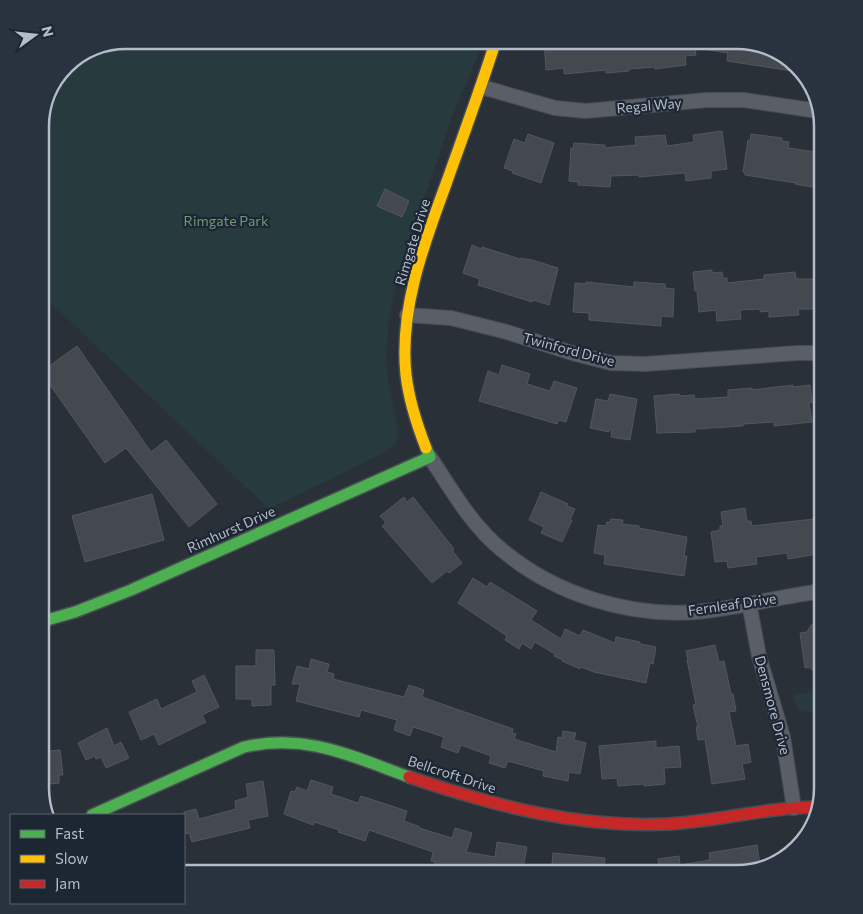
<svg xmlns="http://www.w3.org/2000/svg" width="863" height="914" font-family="Commissioner,sans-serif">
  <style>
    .green { fill: #273a3e }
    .building { fill: #444950; stroke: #52575f }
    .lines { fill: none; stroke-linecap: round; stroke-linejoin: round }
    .street-casing { stroke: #484c53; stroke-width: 16 }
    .fast-casing { stroke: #484c53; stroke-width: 14 }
    .slow-casing { stroke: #484c53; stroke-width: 14 }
    .jam-casing { stroke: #484c53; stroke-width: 14 }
    .street { stroke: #5a5e66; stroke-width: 14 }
    .fast { stroke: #4caf50; stroke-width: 11 }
    .slow { stroke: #ffc107; stroke-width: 11 }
    .jam { stroke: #c62828; stroke-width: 11 }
    .labels { text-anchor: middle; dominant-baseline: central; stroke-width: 4.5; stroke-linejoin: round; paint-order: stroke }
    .street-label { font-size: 14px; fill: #b4bcc9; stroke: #1d2633 }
    .park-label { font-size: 14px; fill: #6b9a76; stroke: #1d2633 }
    .rim { fill: none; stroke: #b4bcc9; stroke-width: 2.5 }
  </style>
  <rect width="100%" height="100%" fill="#2a3038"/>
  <path class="green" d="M 125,40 L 482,40 L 476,60 L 452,117 L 397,278 L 389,319 L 386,354 L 389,386 L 399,431 L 396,443 L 382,454 L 269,509 L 40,293 L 40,119 L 49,87 L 69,61 Z
    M 823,689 L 823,713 L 799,711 L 793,695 Z"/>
  <path class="building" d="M 544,40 L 694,40 L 696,55 L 685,56 L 686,65 L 655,69 L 655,67 L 629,69 L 629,71 L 606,73 L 606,70 L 564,74 L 564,68 L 546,70 Z
    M 696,40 L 743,40 L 776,49 L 805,73 L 727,61 L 728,53 L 696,48 Z
    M 722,131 L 727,169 L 711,171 L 711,178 L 686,181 L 685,173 L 639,177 L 638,175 L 611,176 L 610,187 L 578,185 L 578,182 L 569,181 L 571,148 L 573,149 L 574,143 L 605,145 L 605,148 L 636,145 L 635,137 L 665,135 L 667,146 L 694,142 L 693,135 Z
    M 528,134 L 554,143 L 541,183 L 512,173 L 513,171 L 504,168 L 514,139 L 525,143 Z
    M 751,134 L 782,138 L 782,141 L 789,142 L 788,148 L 823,153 L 823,186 L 817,185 L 817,188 L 795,184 L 796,183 L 745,175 L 745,173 L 743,172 L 748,140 L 750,141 Z
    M 385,189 L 409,201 L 402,217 L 377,206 Z
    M 472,245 L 481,249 L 482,247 L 520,259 L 521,258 L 529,260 L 529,259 L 558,268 L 549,305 L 533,300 L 532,302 L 478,285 L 480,279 L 463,273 Z
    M 712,270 L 712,273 L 722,272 L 723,278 L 727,278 L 727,283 L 764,279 L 764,275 L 795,272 L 796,279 L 823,279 L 823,309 L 798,309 L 799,315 L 769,317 L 769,311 L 761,312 L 759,309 L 740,310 L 741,319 L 717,321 L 716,310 L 699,312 L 697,291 L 695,291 L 693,272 Z
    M 586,282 L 634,287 L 634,282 L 665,284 L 665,288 L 674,289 L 673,317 L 661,316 L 661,326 L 589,320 L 589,313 L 573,312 L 575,283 L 586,284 Z
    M 77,346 L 151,452 L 166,440 L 217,504 L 189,527 L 126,448 L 105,463 L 41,372 Z
    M 502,365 L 530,374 L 527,384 L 550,391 L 554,381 L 577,388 L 566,422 L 559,420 L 557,424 L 479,401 L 488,371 L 499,375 Z
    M 793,385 L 793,387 L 810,385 L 812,402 L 809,403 L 812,422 L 774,426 L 774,422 L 743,424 L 743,426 L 695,429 L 695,432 L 657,433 L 654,396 L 679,394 L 679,396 L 694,395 L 695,399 L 728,397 L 728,390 L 752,388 L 752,390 Z
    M 610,394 L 637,399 L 630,440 L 611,437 L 612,429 L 610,429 L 609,432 L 590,428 L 596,399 L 608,401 Z
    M 541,492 L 568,504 L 567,506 L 575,509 L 570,520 L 572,520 L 562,542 L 541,533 L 544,527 L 529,520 Z
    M 152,494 L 164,540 L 85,562 L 72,516 Z
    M 404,497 L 407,502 L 413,497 L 454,549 L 452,550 L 462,563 L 449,573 L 447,571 L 432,583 L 382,526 L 386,523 L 380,516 Z
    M 745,508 L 747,521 L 751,521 L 752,526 L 823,518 L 823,553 L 788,559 L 787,553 L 756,557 L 757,564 L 728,568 L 727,561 L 715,562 L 711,532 L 720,530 L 720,526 L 723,526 L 721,512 Z
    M 611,519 L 623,520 L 622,524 L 639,526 L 639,528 L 687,537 L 684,556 L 687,556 L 684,576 L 604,564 L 605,555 L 594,553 L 598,525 L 606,526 L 607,522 L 610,522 Z
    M 473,578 L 487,587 L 490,582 L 537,611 L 531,620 L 561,639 L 565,629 L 580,636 L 583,630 L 615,643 L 616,637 L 640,642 L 640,644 L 656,647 L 653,664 L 650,663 L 646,683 L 594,672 L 581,667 L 580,669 L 562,661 L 563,660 L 554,656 L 555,654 L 535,642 L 531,649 L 522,643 L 519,649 L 505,640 L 507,636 L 458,603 Z
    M 823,624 L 823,668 L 812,670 L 810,667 L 805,668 L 800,633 L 807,632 L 811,625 Z
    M 715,645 L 719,662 L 724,661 L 731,694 L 733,694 L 736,711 L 729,712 L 736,746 L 748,744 L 751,762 L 742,764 L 745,779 L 712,784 L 705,739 L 698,740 L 696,727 L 698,727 L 693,705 L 696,704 L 687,660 L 688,660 L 686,651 Z
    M 256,650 L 274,650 L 275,685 L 271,685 L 271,705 L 252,706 L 252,699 L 236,699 L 236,666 L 256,666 Z
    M 311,659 L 329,664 L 327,672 L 334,674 L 333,679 L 404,697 L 409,685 L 424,690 L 422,697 L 513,729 L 512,733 L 516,734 L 514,739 L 556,752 L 558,737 L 562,738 L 563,731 L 576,733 L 574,740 L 586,743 L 580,774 L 569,772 L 568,781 L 543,776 L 544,771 L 508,761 L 505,768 L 489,763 L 491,756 L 461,745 L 458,753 L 441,747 L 444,737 L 413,727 L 410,736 L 394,730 L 397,720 L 361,710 L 359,717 L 296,701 L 300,684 L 292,684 L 297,666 L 309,669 Z
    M 204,675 L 219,707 L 202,715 L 206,722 L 159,745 L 154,734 L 141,740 L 129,712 L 157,699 L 161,709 L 197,692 L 192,681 Z
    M 107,728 L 114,746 L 121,742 L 129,758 L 106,768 L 101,757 L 96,759 L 95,756 L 86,760 L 78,743 Z
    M 656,741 L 656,748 L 679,746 L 681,767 L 664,768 L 665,784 L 644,786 L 644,784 L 618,786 L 617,778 L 602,779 L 599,746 Z
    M 60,750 L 63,775 L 59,775 L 59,783 L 40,785 L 40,752 Z
    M 311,780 L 333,787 L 331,794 L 358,803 L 361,796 L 407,811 L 404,821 L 420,827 L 419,828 L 452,838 L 455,828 L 472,833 L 466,852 L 495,857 L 497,842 L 527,847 L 522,874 L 444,874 L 445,869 L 434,866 L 435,862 L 431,861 L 433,852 L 369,830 L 365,841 L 338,832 L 339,830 L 314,822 L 313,825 L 284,814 L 291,791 L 295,792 L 297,787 L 307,791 Z
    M 263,781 L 268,816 L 248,820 L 250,828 L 192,842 L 189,833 L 184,834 L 184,812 L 196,809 L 199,819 L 236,809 L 235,801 L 248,797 L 246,784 Z
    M 757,845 L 760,866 L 738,874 L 660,874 L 658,859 L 679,856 L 680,865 L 710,860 L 709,853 Z
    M 553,853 L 605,858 L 603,874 L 551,874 Z"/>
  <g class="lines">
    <g class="street-casing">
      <path id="street" d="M 482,87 L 555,108 L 586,111 L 707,100 L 744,100 L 818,111
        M 407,315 L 451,318 L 507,332 L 572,353 L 611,363 L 645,364 L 798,353 L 823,353
        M 430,457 C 451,489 472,526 502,550 C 554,594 628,617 696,612 C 739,608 781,596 823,591
        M 749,603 L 759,656 L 783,737 L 794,808"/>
    </g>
    <g class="fast-casing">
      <path id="fast" d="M 40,622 L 75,612 L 131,590 L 430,457 L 426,448
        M 92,815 L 244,747 C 307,733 351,756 409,777"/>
    </g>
    <g class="slow-casing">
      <path id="slow" d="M 426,448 C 417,425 409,400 406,375 C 399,309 424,244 446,184 C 463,136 481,88 496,40"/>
    </g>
    <g class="jam-casing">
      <path id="jam" d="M 409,777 C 495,806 577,828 668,824 C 719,821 768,807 819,807"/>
    </g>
    <use href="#street" class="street"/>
    <use href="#fast" class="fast"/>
    <use href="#slow" class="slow"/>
    <use href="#jam" class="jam"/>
  </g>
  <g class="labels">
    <g class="street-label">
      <text transform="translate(649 105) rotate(-5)">Regal Way</text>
      <text transform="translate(412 242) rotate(-73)">Rimgate Drive</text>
      <text transform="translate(569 349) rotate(15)">Twinford Drive</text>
      <text transform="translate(231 529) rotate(-24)">Rimhurst Drive</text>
      <text transform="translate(732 604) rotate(-8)">Fernleaf Drive</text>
      <text transform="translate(773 705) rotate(75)">Densmore Drive</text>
      <text transform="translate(452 774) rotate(18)">Bellcroft Drive</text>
    </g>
    <g class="park-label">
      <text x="226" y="220">Rimgate Park</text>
    </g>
  </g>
  <path d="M0 0H863V914H0ZM126 49H737A77 77 0 0 1 814 126V788A77 77 0 0 1 737 865H126A77 77 0 0 1 49 788V126A77 77 0 0 1 126 49Z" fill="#29323f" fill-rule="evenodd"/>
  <path class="rim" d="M126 49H737A77 77 0 0 1 814 126V788A77 77 0 0 1 737 865H126A77 77 0 0 1 49 788V126A77 77 0 0 1 126 49Z"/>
  <rect x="10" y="814" width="175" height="90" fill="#1d2633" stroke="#59626f"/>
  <rect x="20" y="830" width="25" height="8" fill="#4caf50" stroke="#59626f"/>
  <text x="55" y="839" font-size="15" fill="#b4bcc9">Fast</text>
  <rect x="20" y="855" width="25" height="8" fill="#ffc107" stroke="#59626f"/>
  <text x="55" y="864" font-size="15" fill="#b4bcc9">Slow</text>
  <rect x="20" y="880" width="25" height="8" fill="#c62828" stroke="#59626f"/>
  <text x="55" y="889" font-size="15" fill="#b4bcc9">Jam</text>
  <g transform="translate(35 35) rotate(75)" stroke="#1d2633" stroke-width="4" paint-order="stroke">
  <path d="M0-4L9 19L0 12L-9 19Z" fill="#b4bcc9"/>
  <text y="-8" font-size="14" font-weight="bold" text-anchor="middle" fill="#b4bcc9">N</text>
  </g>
</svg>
